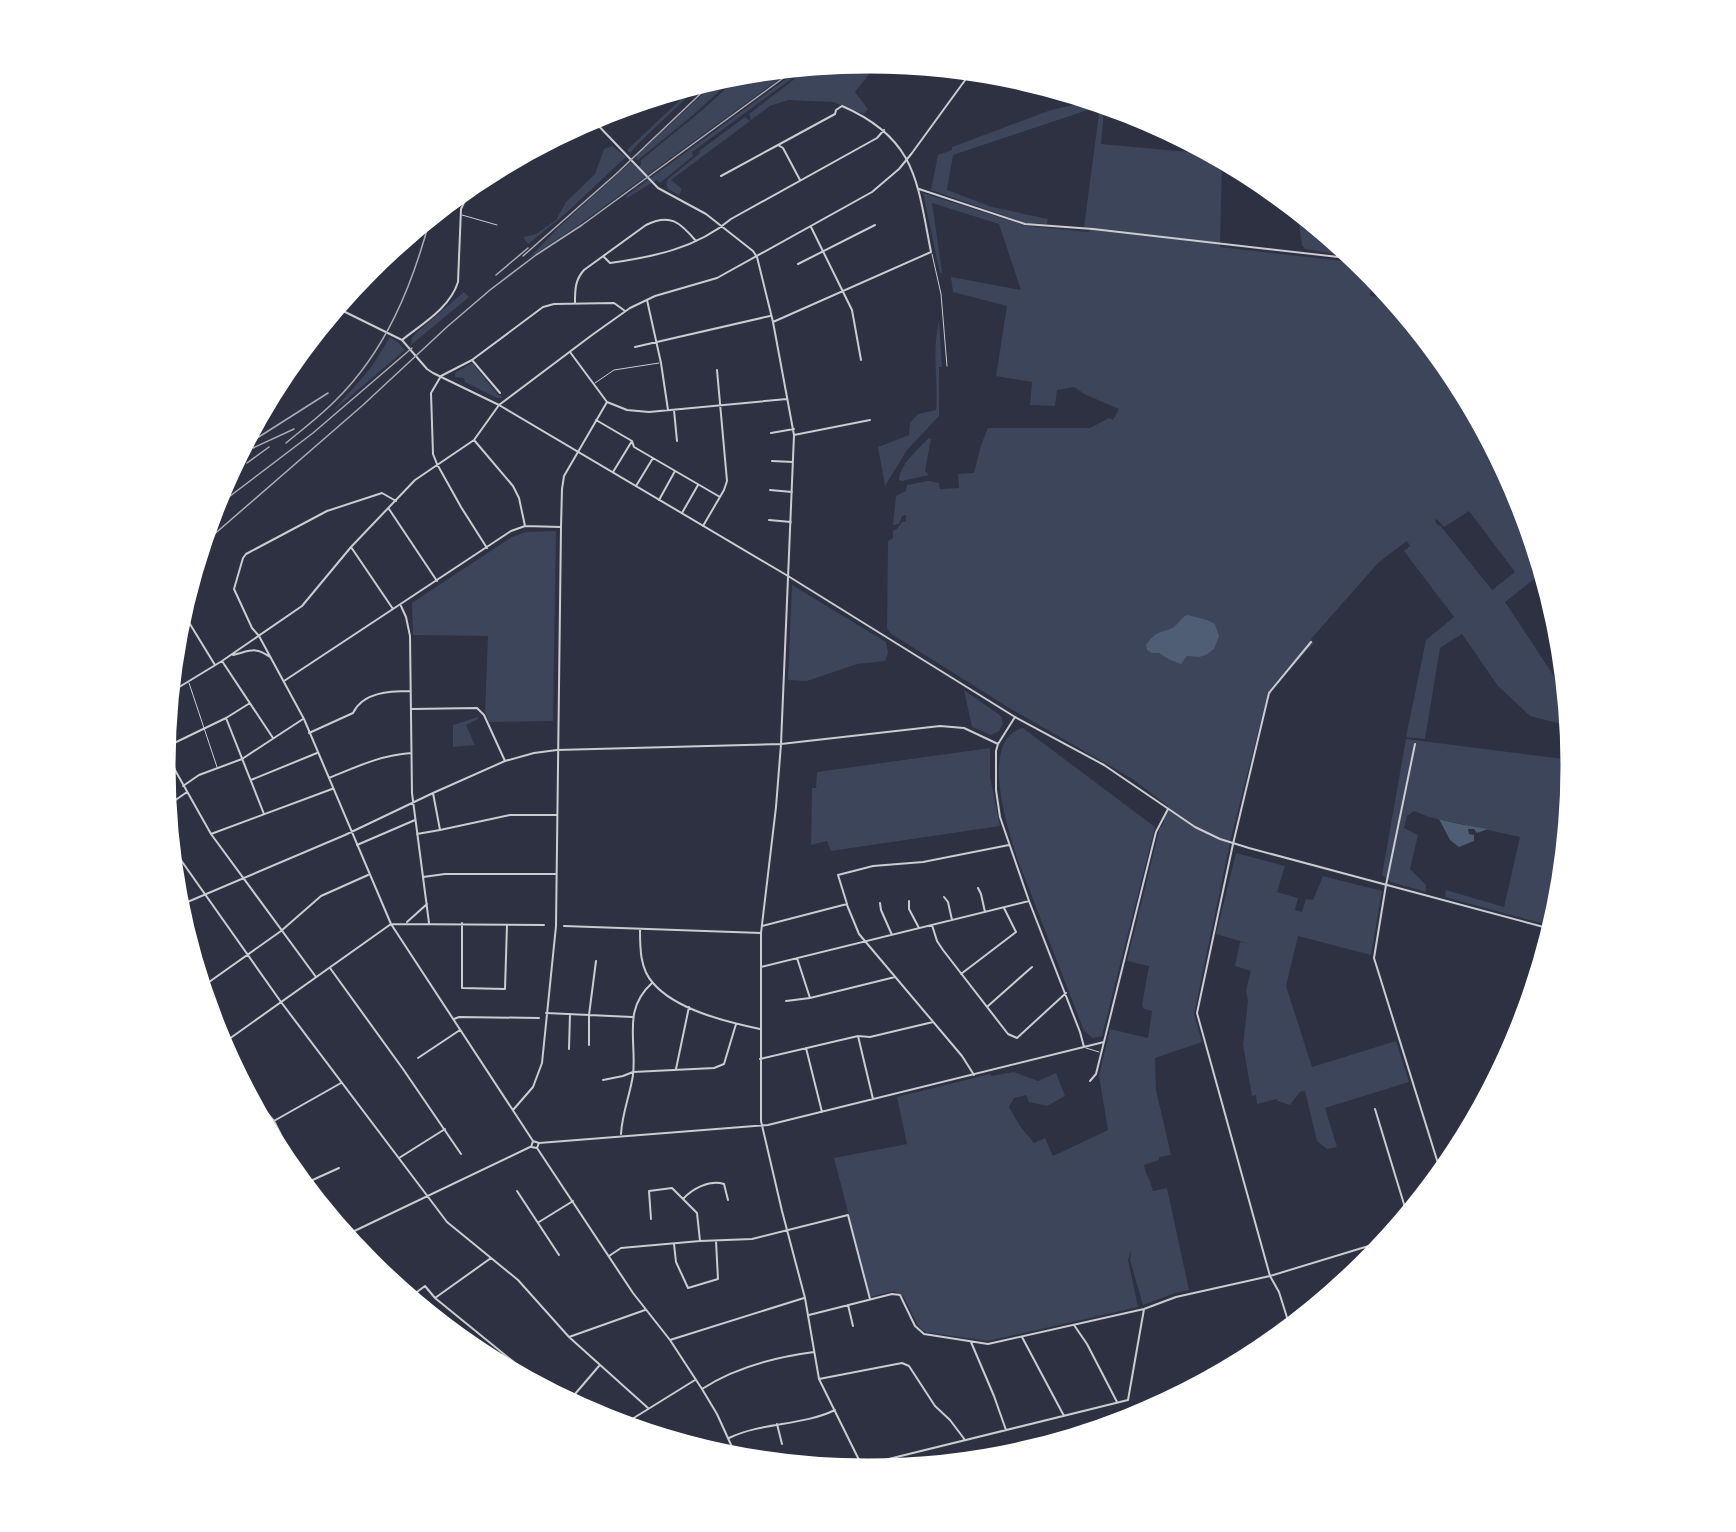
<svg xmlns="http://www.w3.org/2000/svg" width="1736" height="1532" font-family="'Nunito Sans',sans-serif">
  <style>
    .green { fill: #3c4559; fill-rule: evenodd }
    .water { fill: #4f5d75 }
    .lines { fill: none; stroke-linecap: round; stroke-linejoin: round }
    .service { stroke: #caccd0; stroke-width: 1 }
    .minor { stroke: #caccd0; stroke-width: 2 }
    .tertiary { stroke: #caccd0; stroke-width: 2 }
    .rail { stroke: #abadb3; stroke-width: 1.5 }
    .rim { fill: none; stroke: #fff; stroke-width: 3 }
  </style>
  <rect width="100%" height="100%" fill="#2d3142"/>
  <path class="green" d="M 868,62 L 872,65 L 867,71 L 870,73 L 855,92 L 868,109 L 864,114 L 833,102 L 788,100 L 770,106 L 751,120 L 749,114 L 810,67 Z
    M 801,68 L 806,68 L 692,152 L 693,156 L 660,183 L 657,180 L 627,198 L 626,196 Z
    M 793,69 L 580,224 L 529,258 L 560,226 L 631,162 L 637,168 L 641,165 L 641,160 L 700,112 L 742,74 Z
    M 738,74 L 692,116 L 638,160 L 636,160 L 637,155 L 719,79 Z
    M 701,84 L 638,144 L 630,153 L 627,150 L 695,86 Z
    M 1091,101 L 1123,111 L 1104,109 L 1101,144 L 1189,152 L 1190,143 L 1222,160 L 1220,247 L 1360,263 L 1372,275 L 1370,296 L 1391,298 L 1454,375 L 1519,497 L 1542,573 L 1505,602 L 1565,693 L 1569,726 L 1530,716 L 1498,686 L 1462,634 L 1440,648 L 1425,739 L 1406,737 L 1426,640 L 1454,617 L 1404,551 L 1410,546 L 1407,541 L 1378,563 L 1311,639 L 1314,643 L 1268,693 L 1231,838 L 1194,1014 L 1202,1042 L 1155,1058 L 1156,1090 L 1171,1155 L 1159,1157 L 1159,1160 L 1144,1165 C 1146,1175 1151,1181 1153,1191 L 1167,1188 L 1189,1290 L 1175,1293 L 1143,1305 L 1130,1260 L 1131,1250 L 1128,1260 L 1138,1307 L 988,1341 L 925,1332 L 918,1326 L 904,1297 L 894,1291 L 870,1297 L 834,1158 L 907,1144 L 897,1097 L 990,1074 L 991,1076 L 1014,1072 L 1038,1081 L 1056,1073 L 1065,1096 L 1047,1106 L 1029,1102 L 1026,1095 L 1014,1098 L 1009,1107 L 1020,1126 L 1034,1143 L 1045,1138 L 1053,1156 L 1108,1130 L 1099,1076 L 1110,1029 L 1148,1038 L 1152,1011 L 1144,1009 L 1142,1005 L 1149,966 L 1127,961 L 1160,827 L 1162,827 L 1168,806 L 1131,778 L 1006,706 L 890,633 L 887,628 L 888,541 L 893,538 L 893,531 L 897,529 L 902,522 L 906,521 L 906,515 L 902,516 L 899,524 L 893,525 L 896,496 L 906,491 L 907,485 L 928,481 L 939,483 L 940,489 L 959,488 L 958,474 L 974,473 L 981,445 L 988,428 L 1090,428 L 1109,418 L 1113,420 L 1119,409 L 1086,395 L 1074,387 L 1057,390 L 1055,406 L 1030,405 L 1032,382 L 996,376 L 1007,306 L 953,292 L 951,277 L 1021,290 L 999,224 L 932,203 L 942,272 L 940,274 L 923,193 L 1027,226 L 1089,232 L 1090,228 L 1084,227 L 1100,106 L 953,155 L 947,190 L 992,207 L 1048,219 L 1047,224 L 1025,223 L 931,190 L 938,155 L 952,150 L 952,147 L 1051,110 ZM 1469,511 L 1515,572 L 1492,590 L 1440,525 L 1438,526 L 1435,521 L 1437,519 L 1444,527 Z
    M 745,117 L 750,121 L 671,180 L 682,189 L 679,195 L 668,189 L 666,184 L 668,179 L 700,153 L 699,151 Z
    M 612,146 L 626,157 L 564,215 L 528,244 L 523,237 L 536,234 L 556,220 L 566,202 L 595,174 L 604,149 Z
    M 1297,211 L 1305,218 L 1306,227 L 1321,233 L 1321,242 L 1328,239 L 1352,257 L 1305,249 L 1302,245 Z
    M 464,292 L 469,297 L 411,345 L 412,338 L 416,333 Z
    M 939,320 L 942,367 L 939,367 L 939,416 L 907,450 L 885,486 L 878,447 L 909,435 L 910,423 L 918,414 L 936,410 C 938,380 932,349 939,320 Z
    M 390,337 L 399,343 L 405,350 L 332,412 L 370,369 Z
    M 472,363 L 499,396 L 500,395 L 503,398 L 497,398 L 465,382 L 464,378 L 455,377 L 455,373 Z
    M 929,438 L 931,439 L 925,471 L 929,475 L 902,481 L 899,480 C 900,464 918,449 929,438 Z
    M 556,531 L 553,721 L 489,722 L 485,712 L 488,636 L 413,635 L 412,603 L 512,537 L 526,532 Z
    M 792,585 L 886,642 L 888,653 L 885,661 L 857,664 L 807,681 L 788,680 Z
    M 964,690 L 1001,716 L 1003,723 L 999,731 L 991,735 L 972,727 Z
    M 478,717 L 478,719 L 466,725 L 475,745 L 453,747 L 453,725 Z
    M 1023,728 L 1155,827 L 1102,1036 L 1093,1038 L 1084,1031 L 1019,863 C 1009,834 977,739 1023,728 Z
    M 1406,739 L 1572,760 L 1559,904 L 1552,926 L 1445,897 L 1446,890 L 1504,907 L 1520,837 L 1429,817 L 1414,811 L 1407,816 L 1404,828 L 1418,835 L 1410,869 L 1426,885 L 1426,892 L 1391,882 L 1382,875 Z
    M 990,748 L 990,777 L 1000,826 L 831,851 L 827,841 L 811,845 L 812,788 L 816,788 L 817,772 Z
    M 1236,853 L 1285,866 L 1277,892 L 1298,898 L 1295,910 L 1302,912 L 1306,899 L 1313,900 L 1323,876 L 1382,891 L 1371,955 L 1298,936 L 1286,986 L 1312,1067 L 1396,1041 L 1409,1082 L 1325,1108 L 1337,1147 L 1327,1149 L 1317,1141 L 1305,1091 L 1300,1092 L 1290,1105 L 1278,1101 L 1277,1099 L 1257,1104 L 1256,1095 L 1252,1096 L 1243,1045 L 1248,1001 L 1246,991 L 1251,971 L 1235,966 L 1240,942 L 1250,944 L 1216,934 Z"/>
  <path class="water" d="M 1188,615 L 1207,620 L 1215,624 L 1219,636 L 1214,649 L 1206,655 L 1199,657 L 1187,656 L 1181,664 C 1173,661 1167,659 1159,653 L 1152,653 L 1147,650 L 1146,645 C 1159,626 1165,635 1176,625 C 1181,621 1181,617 1188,615 Z
    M 1439,819 C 1455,824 1472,826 1488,829 L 1477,833 L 1474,829 L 1468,829 L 1469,834 L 1474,835 L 1474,841 L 1459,847 L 1450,840 Z"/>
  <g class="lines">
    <path class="service" d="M 462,215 L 497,225
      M 932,254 L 941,294 L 947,366
      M 595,383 L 614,370 L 659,363
      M 189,683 L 217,767
      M 1086,1048 L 1099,1052"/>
    <path class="minor" d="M 592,119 L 658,188 L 706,214 L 753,251 L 757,257 L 773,322 L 794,435 L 781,744 L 776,807 L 761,933 L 761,1121 L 782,1211 L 805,1298 L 819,1379 L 864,1470
      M 721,176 L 778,145 L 783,148 L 800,180
      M 919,189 L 1025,224 L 1093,229 L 1356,259
      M 811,227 L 852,310 L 861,360
      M 603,256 L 610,263 C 653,257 697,248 731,219 L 877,138 L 884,130
      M 798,264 L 875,225
      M 647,300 L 661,363 L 668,410
      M 575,302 C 575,290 575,280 584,270 L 646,225 C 670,213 680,222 696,241
      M 339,308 L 342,301
      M 773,322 L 931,252 C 917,181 916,138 842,106 L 836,110 L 835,114 L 778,145
      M 402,340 C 422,324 450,308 458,282 L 461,209 L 473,183
      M 635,347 L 770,316
      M 570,352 L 607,402
      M 472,360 L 500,393
      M 674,410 L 677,441
      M 596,420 L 632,441 L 634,447 L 720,497
      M 771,433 L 794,429
      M 794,435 L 870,420
      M 474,440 L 513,486 L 519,498 L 525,526
      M 772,461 L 793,462
      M 613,472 L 632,441
      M 636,486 L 653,458
      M 770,490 L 792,492
      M 659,500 L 675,471
      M 396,501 L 382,493 L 327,511 L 246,554 L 243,558 L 234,589 L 252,628 L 259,636 L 304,719 L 391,924 L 533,1141 L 539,1143 L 537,1148 L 531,1147 L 533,1141
      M 389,509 L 437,581
      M 682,513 L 698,485
      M 769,520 L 791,522
      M 703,526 L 724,490 L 727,481 L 717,370
      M 351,547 L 393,609
      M 487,548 L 461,507 L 437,464 L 433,454 L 431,393 L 441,376 L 472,360 L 543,307 L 554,304 L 614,303 L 625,311
      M 401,606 L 406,617 L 410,636 L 412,793 L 429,923
      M 182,611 L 215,665
      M 233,655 C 250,651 255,646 270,657
      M 222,661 L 273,738
      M 284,681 L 511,531 L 525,526 L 561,527
      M 171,692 L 222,661 L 302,606 L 351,547 L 415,480 L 474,440 L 499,405
      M 412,709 L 477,708 L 484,715 L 505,761
      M 1015,717 L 998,744 L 996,751 L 996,790 L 1000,817 L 1029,901 L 1080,1032 L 1084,1047
      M 226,718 L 264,814
      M 309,733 L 353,713 C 363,692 390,691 410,691
      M 166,744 L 175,770 L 211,834 L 316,977
      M 1415,744 L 1386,885 L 1374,958 L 1441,1173
      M 168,746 L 226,718 L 250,703
      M 329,778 C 356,767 381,755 411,753
      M 251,780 L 317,753
      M 183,786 L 199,775 L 242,759 L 303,719
      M 433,793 L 505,761 L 534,753 L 557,750 L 781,744 L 940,726 L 964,728 L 998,744
      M 167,806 L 187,792
      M 440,830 L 510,815 L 557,815
      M 211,834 L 332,789
      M 357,845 L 415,820
      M 171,846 L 281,1002 L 447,1222 L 518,1280 L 569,1337 L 648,1408
      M 423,877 L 445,874 L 555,874
      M 978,888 L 981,894 L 985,912
      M 944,897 L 948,902 L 952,920
      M 909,901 L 909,909 L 919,928
      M 880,903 L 881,910 L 892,935
      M 847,905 L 859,934 L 962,1056 L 974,1075
      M 178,906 L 345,835 L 433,793 L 440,830 L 417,834
      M 407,922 L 427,904
      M 462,923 L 462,988 L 505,989 L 507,925
      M 932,925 L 937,941 L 943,950 L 1008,1034 L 1017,1038 L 1066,993
      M 564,926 L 761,933
      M 762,926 L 847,904 L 838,875 L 873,866 L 923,862 L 1009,845
      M 640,930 C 640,948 640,969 653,983 C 676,1010 727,1022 760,1029
      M 797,958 L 810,998 L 895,977
      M 761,967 L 1029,901
      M 330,968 L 403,1069 L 461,1154
      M 961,974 L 1016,932 L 1004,908
      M 202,987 L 281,931 L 321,896 L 368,875
      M 786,1001 L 810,998
      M 988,1006 L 1032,967
      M 546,1013 L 632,1017
      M 454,1019 L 459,1017 L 539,1018
      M 858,1036 L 873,1099
      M 222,1044 L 391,924 L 544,925
      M 589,1045 L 589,1015 L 596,961
      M 806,1048 L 822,1112
      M 569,1049 L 570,1014
      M 418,1058 L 460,1030
      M 760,1059 L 858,1036 L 870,1037 L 933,1022
      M 676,1069 L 689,1007
      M 603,1080 L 623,1076 L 633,1072 L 714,1068 L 724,1064 L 736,1024
      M 1090,1081 L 1096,1074 L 1098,1066 L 1156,832 L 1168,809
      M 243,1085 L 274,1121 L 308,1189
      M 1375,1109 L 1407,1214
      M 513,1110 L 533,1087 L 542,1063 L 556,926 L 561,527 L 562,489 L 564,476 L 607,402 L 627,410 L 649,412 L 787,399
      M 265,1126 L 341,1083
      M 621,1134 C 622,1114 630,1095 633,1075 C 637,1041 622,1010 652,983
      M 539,1143 L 768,1125 L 1104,1042
      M 537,1148 L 633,1293 L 670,1340 L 702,1389 L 717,1414 L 737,1458
      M 399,1158 L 445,1129
      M 306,1183 L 339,1168
      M 517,1191 L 559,1255
      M 683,1199 C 692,1189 710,1179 724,1184 L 728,1200
      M 651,1219 L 649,1191 L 672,1188 L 697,1213 L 700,1241
      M 539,1222 L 573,1201
      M 346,1235 L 530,1147
      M 674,1244 L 676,1262 L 688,1288 L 718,1279 L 716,1241
      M 609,1256 L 621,1248 L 700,1241 L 752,1239 L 848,1215 L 870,1299
      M 410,1297 L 425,1286 L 435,1298 L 515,1363 L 569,1401 L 599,1366
      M 435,1298 L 491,1258
      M 848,1305 L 853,1326
      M 809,1315 L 892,1294 L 900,1295 L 915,1326 L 924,1334 L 988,1344 L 1144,1309 L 1176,1297 L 1270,1276 L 1385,1241
      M 1074,1325 L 1087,1344 L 1117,1402
      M 1290,1327 L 1279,1292 L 1270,1276 L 1197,1013 L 1233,844 L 1269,693 L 1311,642
      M 569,1337 L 645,1310
      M 1022,1337 L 1064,1416
      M 670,1340 L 804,1298
      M 971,1342 L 994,1396 L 1006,1430
      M 819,1379 L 902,1363 L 909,1366 L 935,1406 L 950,1420 L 965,1440
      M 702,1389 C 734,1368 776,1357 814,1352
      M 624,1424 L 695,1380
      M 777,1424 L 782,1444
      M 729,1438 C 762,1422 802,1426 835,1410
      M 715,1452 L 731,1446
      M 848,1469 L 1128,1400 L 1144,1309"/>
    <path class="tertiary" d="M 337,308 L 402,340 L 427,369 L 433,373 L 499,405 L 788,576 L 1015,717 L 1104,765 L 1195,827 L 1220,839 L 1249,848 L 1551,929
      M 499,405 L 592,335 L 630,308 L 655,296 L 717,278 L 872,192 L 899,169 L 912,153 L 971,72"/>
    <path class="rail" d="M 523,256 L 616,174 L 715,80
      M 496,275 L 528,248
      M 286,443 C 303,429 320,416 335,401 C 386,351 412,286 430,219
      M 243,447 L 328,393
      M 253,448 L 294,429
      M 247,463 L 269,447
      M 213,509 L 313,433 L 412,348
      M 203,544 L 363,405 L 448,326 L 490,290 L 536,255 L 582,225 L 797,68"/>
  </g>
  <path d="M0 0H1736V1532H0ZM174 766a694 694 0 1 1 1388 0a694 694 0 1 1-1388 0Z" fill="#fff" fill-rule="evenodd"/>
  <path class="rim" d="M174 766a694 694 0 1 1 1388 0a694 694 0 1 1-1388 0Z"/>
</svg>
